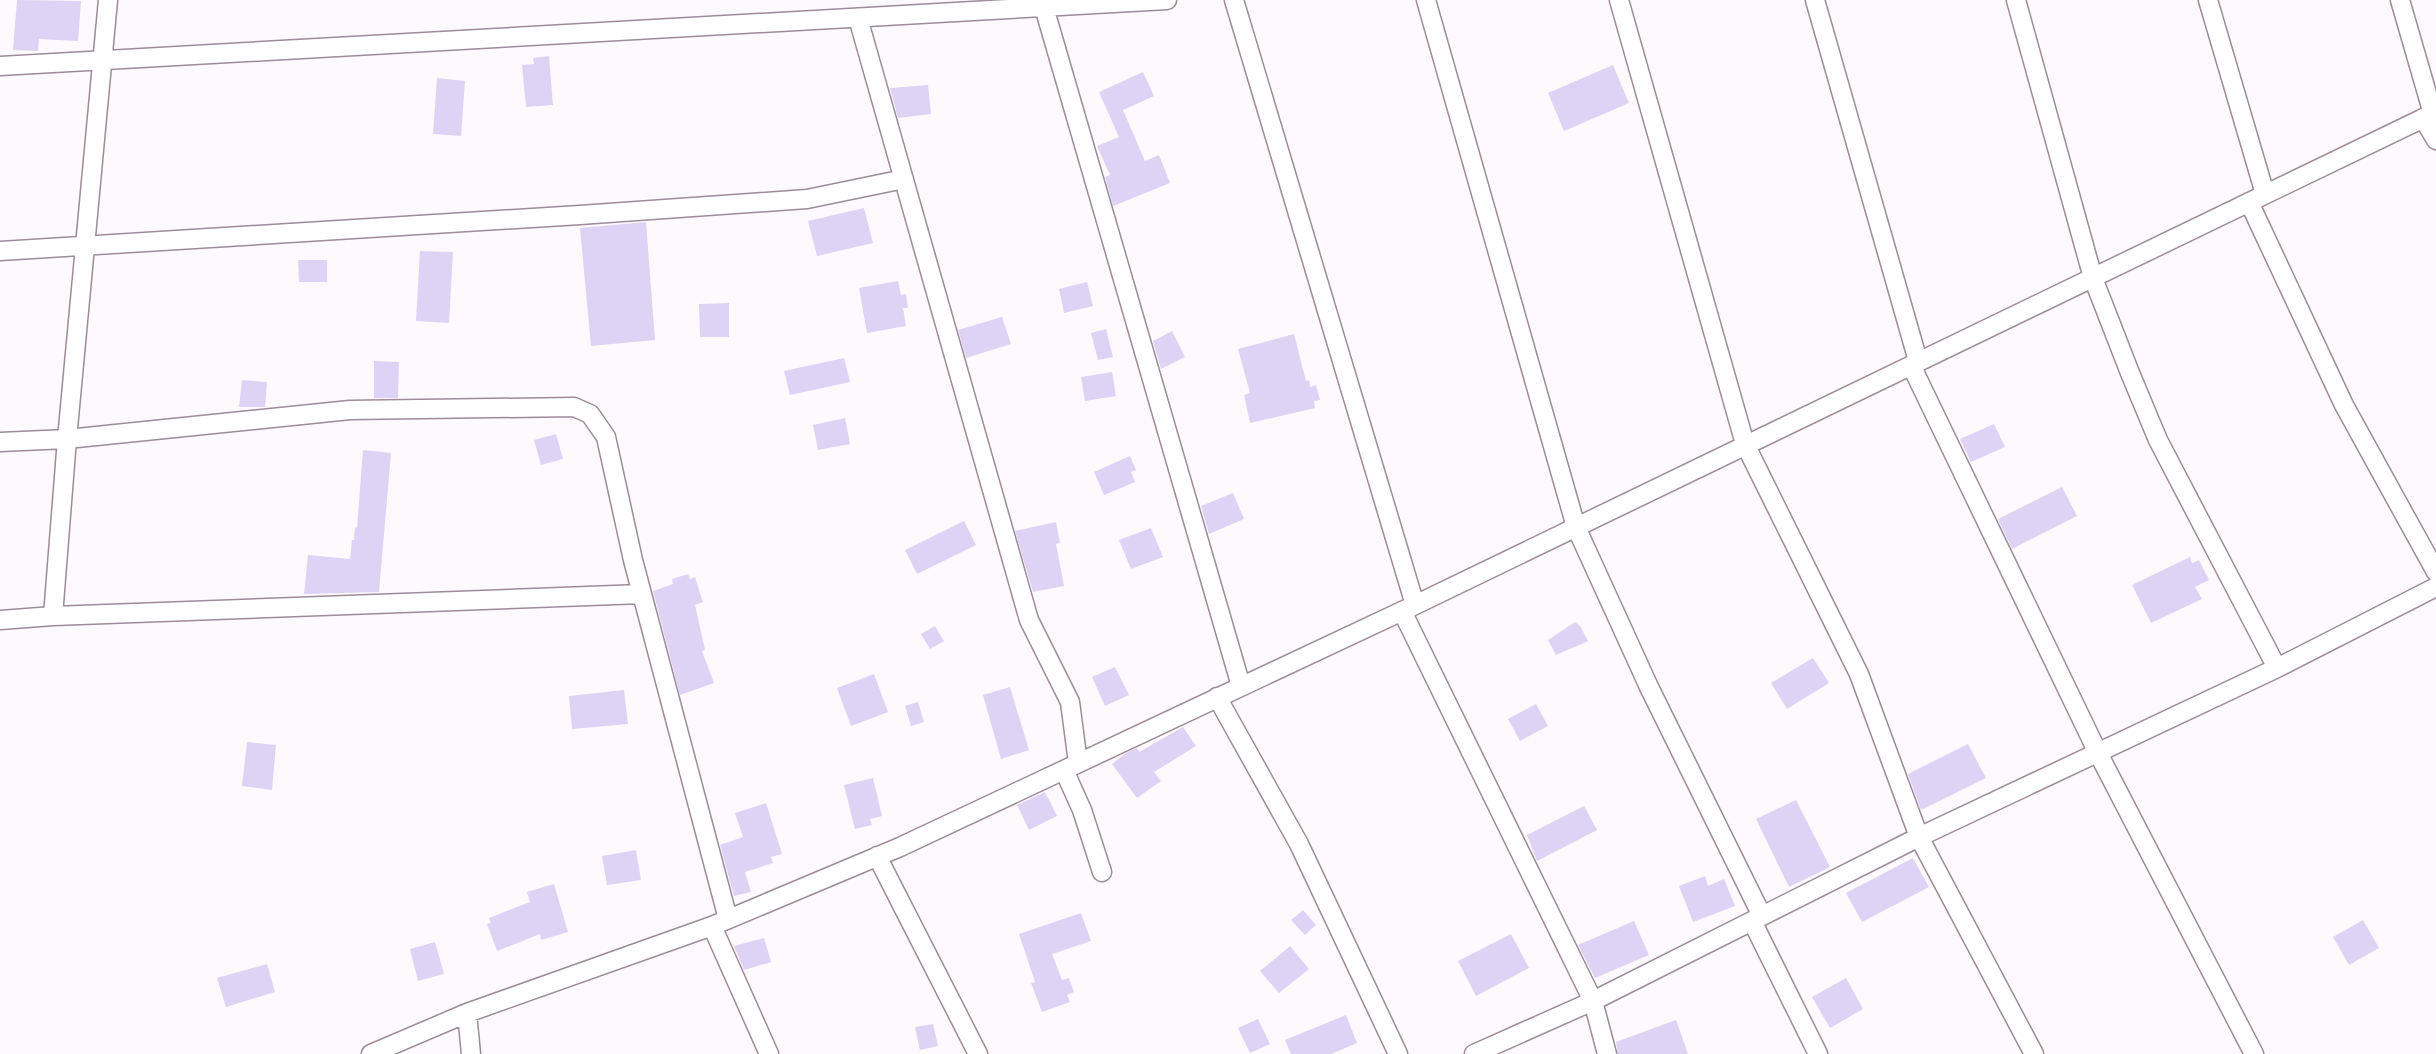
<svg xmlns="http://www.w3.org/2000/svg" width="2436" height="1054" font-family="'Roboto Condensed',sans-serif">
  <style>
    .building { fill: #dfd3f5 }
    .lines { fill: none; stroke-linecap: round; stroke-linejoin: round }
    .minor-casing { stroke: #9d8b99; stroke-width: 21 }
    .minor { stroke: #fff; stroke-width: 18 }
  </style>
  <rect width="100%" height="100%" fill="#fdf9fc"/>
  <path class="building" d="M 17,0 L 81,1 L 78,41 L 39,39 L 38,51 L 13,50 Z
    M 549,56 L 553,105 L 526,107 L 522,65 L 534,64 L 533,58 Z
    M 1613,65 L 1629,103 L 1564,131 L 1548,93 Z
    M 1143,72 L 1154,96 L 1123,110 L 1145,161 L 1159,155 L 1170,183 L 1113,206 L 1105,177 L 1110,175 L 1097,146 L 1119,137 L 1099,92 Z
    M 437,78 L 465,81 L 461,136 L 433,134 Z
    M 928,85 L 931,114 L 898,118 L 890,88 Z
    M 864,208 L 873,243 L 817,256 L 808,221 Z
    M 646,222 L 655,340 L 591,346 L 580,228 Z
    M 420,251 L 453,252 L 449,323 L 416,321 Z
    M 298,260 L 327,260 L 327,282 L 299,282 Z
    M 898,281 L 901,295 L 906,294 L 908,308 L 903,308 L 906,326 L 867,333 L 859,288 Z
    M 1087,282 L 1093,306 L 1064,313 L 1059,289 Z
    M 729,303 L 729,337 L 700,337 L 699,304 Z
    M 1002,317 L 1011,344 L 966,358 L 958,330 Z
    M 1106,329 L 1113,357 L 1098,360 L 1091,333 Z
    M 1172,331 L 1185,357 L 1161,369 L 1153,341 Z
    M 1294,334 L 1306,381 L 1309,380 L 1310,387 L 1316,385 L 1320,400 L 1314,401 L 1315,408 L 1250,423 L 1244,395 L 1250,393 L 1238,349 Z
    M 844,358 L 850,382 L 790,395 L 784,371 Z
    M 374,361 L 399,362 L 398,398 L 374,398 Z
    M 1112,372 L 1116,396 L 1085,401 L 1081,377 Z
    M 242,380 L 267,382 L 265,407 L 239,407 Z
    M 845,418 L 850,444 L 818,450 L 813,425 Z
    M 1994,424 L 2005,447 L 1971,462 L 1960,439 Z
    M 556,434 L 563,459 L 541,465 L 534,440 Z
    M 363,450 L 391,453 L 379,592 L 304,594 L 308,555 L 350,559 L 352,540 L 354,540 L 355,527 L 357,528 Z
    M 1130,456 L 1136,470 L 1131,472 L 1135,482 L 1104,495 L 1094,472 Z
    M 2062,487 L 2077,516 L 2012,549 L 1998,519 Z
    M 1233,493 L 1244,519 L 1209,534 L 1201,506 Z
    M 964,521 L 976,545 L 917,574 L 905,550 Z
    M 1056,522 L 1060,543 L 1056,544 L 1064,586 L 1033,592 L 1015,531 Z
    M 1151,528 L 1163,557 L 1131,569 L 1119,540 Z
    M 2190,557 L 2192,563 L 2199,560 L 2209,580 L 2195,587 L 2202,599 L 2151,623 L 2132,585 Z
    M 688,574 L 690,579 L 695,577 L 703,602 L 695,605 L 705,650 L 702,651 L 714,683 L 680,695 L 653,591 L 673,584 L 672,579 Z
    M 1575,622 L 1580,626 L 1588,641 L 1556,655 L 1548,640 Z
    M 935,626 L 944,641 L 930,649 L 921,634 Z
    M 1813,658 L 1829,683 L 1787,709 L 1771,683 Z
    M 1115,667 L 1129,695 L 1105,706 L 1092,677 Z
    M 874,674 L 888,712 L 851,726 L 837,688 Z
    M 1010,687 L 1029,750 L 1001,759 L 983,695 Z
    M 624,690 L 628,724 L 572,729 L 569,696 Z
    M 918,702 L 924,722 L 911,726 L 905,706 Z
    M 1536,704 L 1548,726 L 1520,741 L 1508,719 Z
    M 1183,727 L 1196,746 L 1154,772 L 1161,781 L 1137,798 L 1112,764 L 1126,753 L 1137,748 L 1139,752 Z
    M 247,742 L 276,745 L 272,790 L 242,786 Z
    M 1968,744 L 1986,778 L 1921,810 L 1908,774 Z
    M 873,778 L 882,816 L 870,819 L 872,825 L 855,829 L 844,785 Z
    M 1045,792 L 1057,816 L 1029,830 L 1017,805 Z
    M 1796,800 L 1830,867 L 1789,887 L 1756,819 Z
    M 766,803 L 782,854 L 771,857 L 773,863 L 745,872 L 751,892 L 734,896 L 720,845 L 743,837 L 735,813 Z
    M 1584,806 L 1597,830 L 1537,861 L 1527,835 Z
    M 636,850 L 641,880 L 607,885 L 602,856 Z
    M 1913,858 L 1929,887 L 1862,922 L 1846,893 Z
    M 1705,876 L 1708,886 L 1724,879 L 1735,906 L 1693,922 L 1679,886 Z
    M 554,884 L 568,932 L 541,940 L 540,934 L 497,951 L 487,924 L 491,923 L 489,918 L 530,902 L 527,892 Z
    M 1303,910 L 1316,925 L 1305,935 L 1291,920 Z
    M 1081,913 L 1091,941 L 1052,954 L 1062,980 L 1069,978 L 1074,992 L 1067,995 L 1070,1002 L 1042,1012 L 1031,983 L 1035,982 L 1019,934 Z
    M 2363,920 L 2379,948 L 2349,965 L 2333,937 Z
    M 1634,921 L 1649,955 L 1595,978 L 1578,945 Z
    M 1511,934 L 1529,968 L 1476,996 L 1458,961 Z
    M 764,938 L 771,962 L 744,970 L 734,946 Z
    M 435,942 L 444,974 L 418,981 L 410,949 Z
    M 1290,946 L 1309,969 L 1279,993 L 1260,971 Z
    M 267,964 L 275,992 L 226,1007 L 217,978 Z
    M 1846,978 L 1863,1009 L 1830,1028 L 1812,997 Z
    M 1346,1015 L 1357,1043 L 1331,1054 L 1291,1054 L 1285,1040 Z
    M 1258,1019 L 1270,1044 L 1250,1053 L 1238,1028 Z
    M 1676,1020 L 1688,1054 L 1618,1054 L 1616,1042 Z
    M 933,1024 L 938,1046 L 920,1050 L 915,1027 Z"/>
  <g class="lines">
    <g class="minor-casing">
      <path id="minor" d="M 1234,0 L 1415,605
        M 1426,0 L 1576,527 L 1649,687 L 1762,916
        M 1619,0 L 1745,444 L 1859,674 L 1919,837 L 2034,1054
        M 1815,0 L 1918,361
        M 2016,0 L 2093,278 L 2130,373 L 2158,440 L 2277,668
        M 2208,0 L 2265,194
        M 2400,0 L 2433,114
        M 1044,7 L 1241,686
        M 858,18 L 1029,620 L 1070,702 L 1078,763
        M 0,66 L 1167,0
        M 2423,118 L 2436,140
        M 2249,202 L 2344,405 L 2436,572
        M 0,251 L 580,215 L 807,199 L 904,179
        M 1911,365 L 2097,751 L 2254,1054
        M 0,442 L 67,439 L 108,0
        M 1402,611 L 1593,1001 L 1474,1054
        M 53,616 L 642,594
        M 0,620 L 53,616 L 67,439 L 350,410 L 574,407 L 590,414 L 606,437 L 633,560 L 728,919
        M 1217,697 L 1299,844 L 1398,1054
        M 1064,770 L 1082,810 L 1102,872
        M 877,856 L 978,1054
        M 1752,921 L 1818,1054
        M 712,926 L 769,1054
        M 467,1013 L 471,1054
        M 371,1054 L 467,1013 L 712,926 L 900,847 L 1415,605 L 2436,112
        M 1607,1054 L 1593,1001 L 1919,837 L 2277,668 L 2436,587"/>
    </g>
    <use href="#minor" class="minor"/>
  </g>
</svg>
